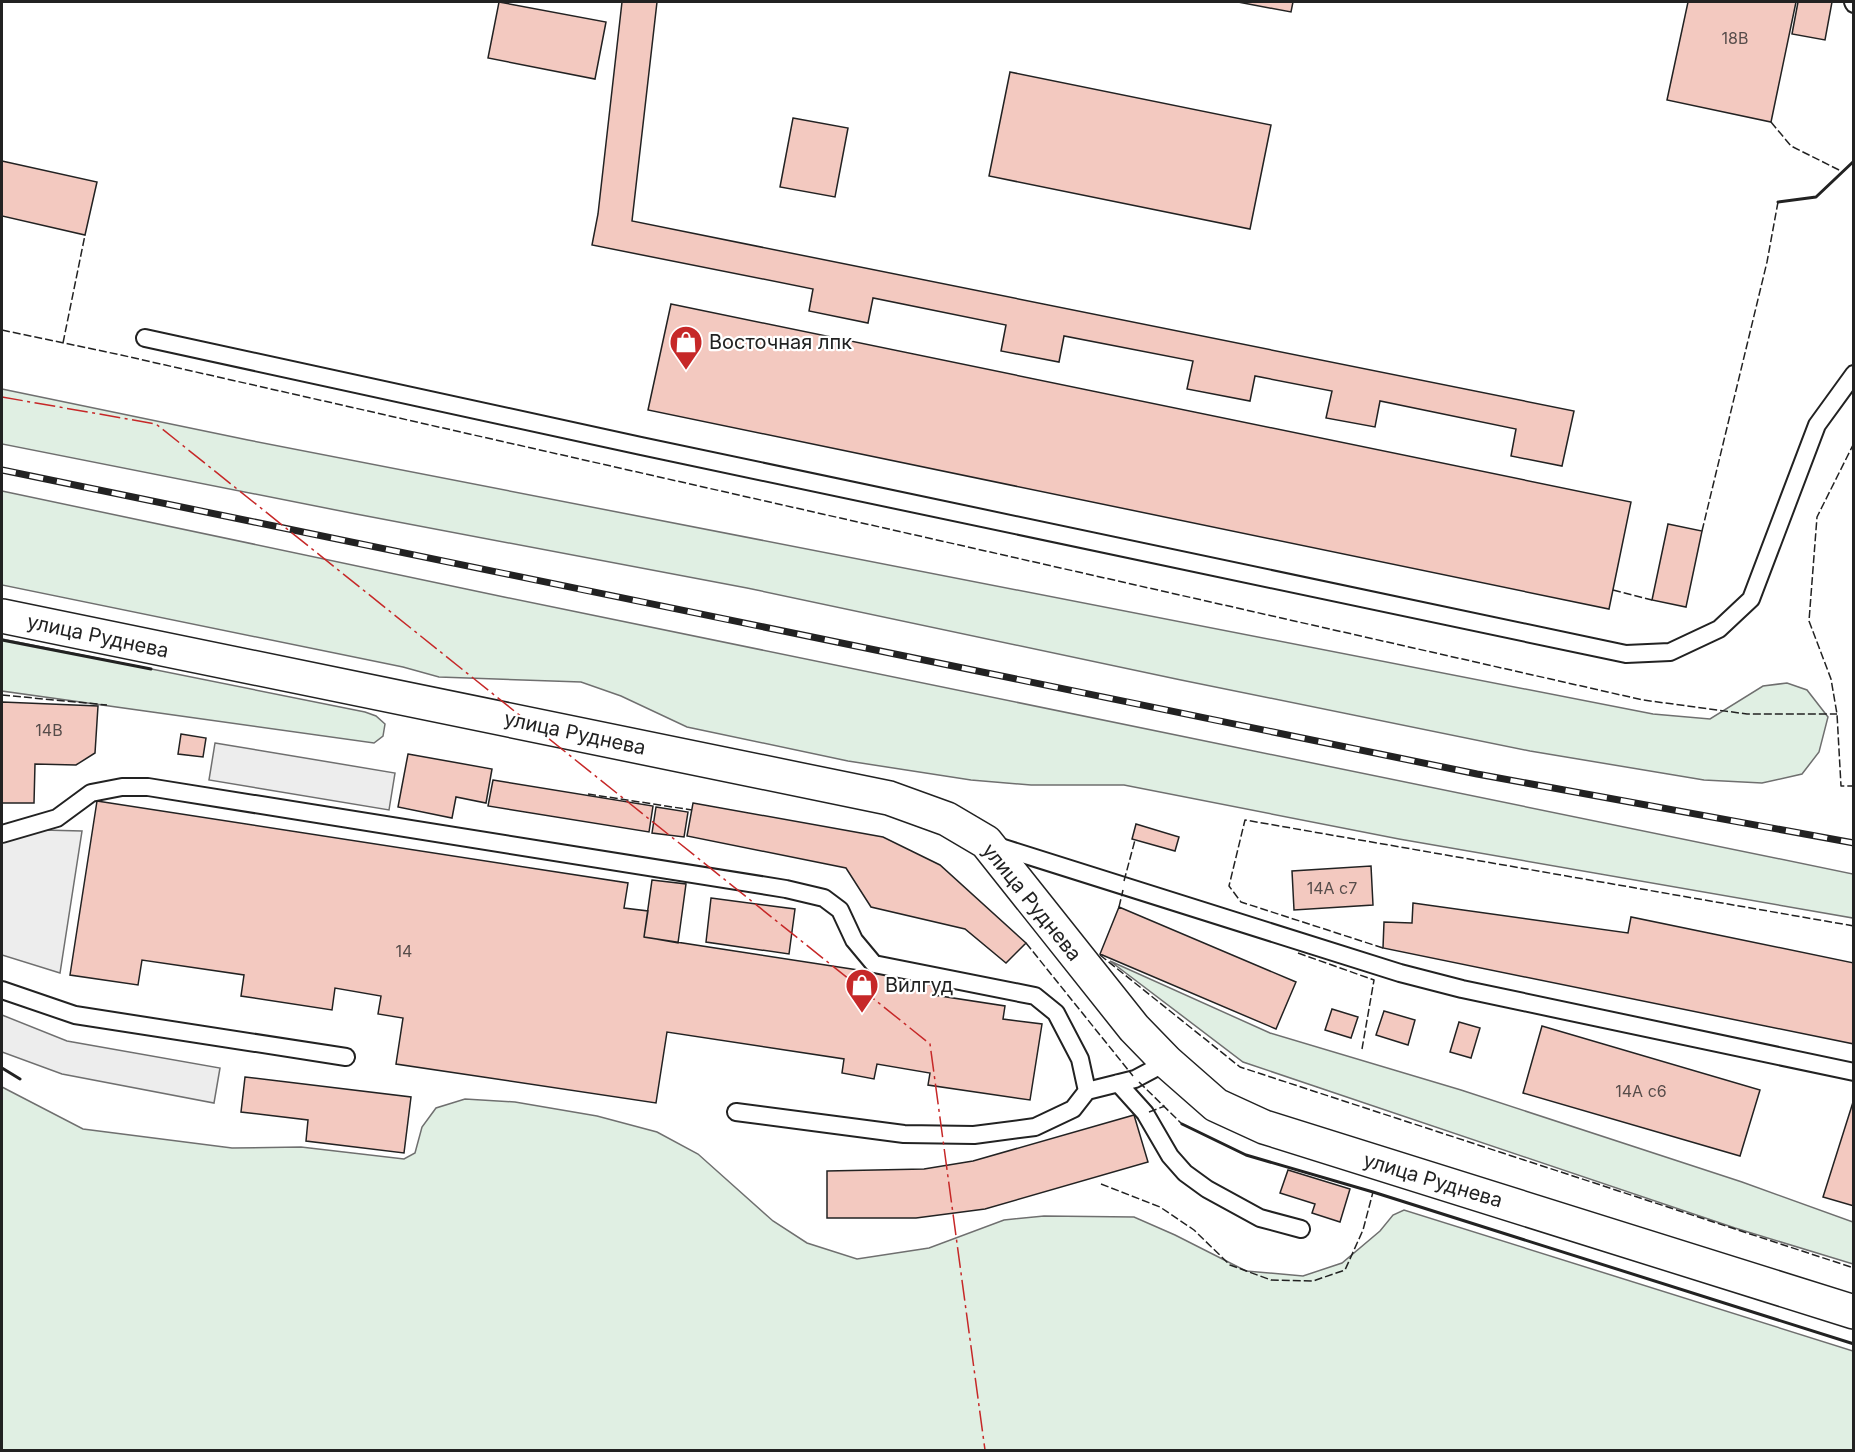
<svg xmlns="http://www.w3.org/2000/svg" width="1855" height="1452" font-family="Inter,sans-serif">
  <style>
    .green { fill: #e0efe3; stroke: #6f6f6f; stroke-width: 1.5 }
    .parking { fill: #ededed; stroke: #6f6f6f; stroke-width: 1.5 }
    .building { fill: #f3c9c0; stroke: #222; stroke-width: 1.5 }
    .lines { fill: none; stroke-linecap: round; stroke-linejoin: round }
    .lane-casing { stroke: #222; stroke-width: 20 }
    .street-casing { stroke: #222; stroke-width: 36 }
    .lane { stroke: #fff; stroke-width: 16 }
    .street { stroke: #fff; stroke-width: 33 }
    .rail-casing { stroke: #222; stroke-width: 7 }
    .rail { stroke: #fff; stroke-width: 4.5; stroke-dasharray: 14; stroke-linecap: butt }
    .fence { stroke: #222; stroke-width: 1.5; stroke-dasharray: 8 3; stroke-linecap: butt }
    .wall { stroke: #222; stroke-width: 3 }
    .power { stroke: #c62828; stroke-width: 1.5; stroke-dasharray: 21 4.5 3 4.5; stroke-linecap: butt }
    .labels { text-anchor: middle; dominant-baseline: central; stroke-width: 4.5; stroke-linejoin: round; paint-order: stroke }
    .number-label { font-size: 16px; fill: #564c4a }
    .poi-label { font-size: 20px; fill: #222; stroke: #fff; text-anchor: start }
    .street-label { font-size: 20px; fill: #222; stroke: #fff }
  </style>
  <rect width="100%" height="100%" fill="#fff"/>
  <path class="green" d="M 2,389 L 248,440 L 1653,714 L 1710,719 L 1763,686 L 1787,683 L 1807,690 L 1828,717 L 1819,752 L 1802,774 L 1762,783 L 1704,780 L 1530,751 L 1181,680 L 747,588 L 356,514 L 2,444 Z
    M 2,491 L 504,597 L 1853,874 L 1853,918 L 1399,839 L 1124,785 L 1031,785 L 971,780 L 848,761 L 687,727 L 621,696 L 581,682 L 439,677 L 403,667 L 2,585 Z
    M 2,639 L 365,712 L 376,716 L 385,724 L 383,736 L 374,743 L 2,691 Z
    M 1110,961 L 1270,1033 L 1461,1090 L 1742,1182 L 1853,1222 L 1853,1264 L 1735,1228 L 1243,1062 Z
    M 2,1087 L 83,1129 L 232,1148 L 301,1147 L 404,1159 L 415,1153 L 422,1127 L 436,1108 L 465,1099 L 515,1102 L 597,1116 L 657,1132 L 698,1154 L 773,1221 L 807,1243 L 857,1259 L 929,1248 L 1004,1220 L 1044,1216 L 1134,1217 L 1175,1235 L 1246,1271 L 1303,1276 L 1342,1263 L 1380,1231 L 1393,1215 L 1404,1210 L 1853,1351 L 1853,1450 L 2,1450 Z"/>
  <path class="parking" d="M 215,743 L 395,773 L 389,810 L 209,780 Z
    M 2,829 L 82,831 L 60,973 L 2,955 Z
    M 2,1015 L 67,1041 L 220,1068 L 214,1103 L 62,1074 L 2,1052 Z"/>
  <path class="building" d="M 499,2 L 606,22 L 595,79 L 488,58 Z
    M 622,2 L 657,2 L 632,221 L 1574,411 L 1562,466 L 1511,456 L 1516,429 L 1380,401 L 1375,427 L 1326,418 L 1332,391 L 1255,376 L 1250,401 L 1187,389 L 1193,361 L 1064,336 L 1059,362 L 1001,351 L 1006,325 L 873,298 L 868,323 L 809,311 L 813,289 L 592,245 L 598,214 Z
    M 1238,2 L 1293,2 L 1291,12 Z
    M 1688,2 L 1796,2 L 1771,122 L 1667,100 Z
    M 1798,2 L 1832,2 L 1825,40 L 1792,34 Z
    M 1010,72 L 1271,125 L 1250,229 L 989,176 Z
    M 793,118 L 848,128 L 835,197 L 780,187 Z
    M 2,161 L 97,182 L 85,235 L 2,216 Z
    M 671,304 L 1631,502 L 1609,609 L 648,410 Z
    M 1668,524 L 1702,531 L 1686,607 L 1652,600 Z
    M 2,702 L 98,706 L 95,753 L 76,765 L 35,764 L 34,803 L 2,803 Z
    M 181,734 L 206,738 L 203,757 L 178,754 Z
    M 408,754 L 492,769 L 486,803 L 456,797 L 452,818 L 398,807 Z
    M 493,780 L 653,806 L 649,832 L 488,806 Z
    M 97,801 L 628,883 L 624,908 L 648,911 L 644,937 L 936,982 L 934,995 L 1005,1006 L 1003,1019 L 1042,1024 L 1030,1100 L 928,1085 L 930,1073 L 877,1064 L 874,1079 L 842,1073 L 844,1059 L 667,1032 L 656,1103 L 396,1064 L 403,1018 L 378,1014 L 381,996 L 335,988 L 332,1010 L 241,996 L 244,975 L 142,960 L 138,985 L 70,975 Z
    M 693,803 L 883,837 L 940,865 L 1026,943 L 1006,963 L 965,929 L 871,907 L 846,868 L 687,836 Z
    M 656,807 L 688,812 L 684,837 L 652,833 Z
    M 1136,824 L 1179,837 L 1175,851 L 1132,839 Z
    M 1371,866 L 1373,905 L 1294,910 L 1292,871 Z
    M 652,880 L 686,884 L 678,943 L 644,937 Z
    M 711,898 L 795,909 L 789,954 L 706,942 Z
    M 1413,903 L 1628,933 L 1631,917 L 1854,963 L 1854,1044 L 1383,948 L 1384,922 L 1412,923 Z
    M 1119,907 L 1296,982 L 1276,1029 L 1100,954 Z
    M 1332,1009 L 1358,1017 L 1351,1038 L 1325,1030 Z
    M 1384,1011 L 1415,1020 L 1408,1045 L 1376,1035 Z
    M 1459,1022 L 1480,1028 L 1471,1058 L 1450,1052 Z
    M 1542,1026 L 1760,1090 L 1740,1156 L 1523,1093 Z
    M 245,1077 L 411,1097 L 404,1153 L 306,1141 L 308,1120 L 241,1112 Z
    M 1854,1099 L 1854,1206 L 1823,1197 Z
    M 1134,1115 L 1148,1162 L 985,1209 L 916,1218 L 827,1218 L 827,1171 L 924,1169 L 973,1161 Z
    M 1288,1170 L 1350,1189 L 1340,1222 L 1312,1213 L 1315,1204 L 1280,1193 Z"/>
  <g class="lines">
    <g class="lane-casing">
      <path id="lane" d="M 1853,2 L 1854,4
        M 145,338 L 641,446 L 1626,654 L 1670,652 L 1719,629 L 1751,599 L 1817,425 L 1854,374
        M 2,834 L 57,818 L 91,793 L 122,787 L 148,787 L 786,889 L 824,898 L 840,910 L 854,940 L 874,964 L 1035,996 L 1056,1013 L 1080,1059 L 1087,1091
        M 994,845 L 1400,973 L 1462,989 L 1854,1072
        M 2,990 L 75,1015 L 346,1057
        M 1118,1083 L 1145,1113 L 1170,1156 L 1185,1173 L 1207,1189 L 1260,1218 L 1301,1229
        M 736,1112 L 904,1134 L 974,1135 L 1035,1127 L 1073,1109 L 1087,1091 L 1135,1079 L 1167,1062"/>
    </g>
    <g class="street-casing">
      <path id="street" d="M 2,616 L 889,798 L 947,819 L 986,842 L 1134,1028 L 1167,1062 L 1216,1105 L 1264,1127 L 1854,1312"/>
    </g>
    <use href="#lane" class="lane"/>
    <use href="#street" class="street"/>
    <g class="rail-casing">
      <path id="rail" d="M 2,470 L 1477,774 L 1854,843"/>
    </g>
    <use href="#rail" class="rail"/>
    <path class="fence" d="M 1771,122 L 1791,146 L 1843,172
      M 2,330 L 121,355 L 1643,700 L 1747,714 L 1837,714
      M 63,343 L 85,235
      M 1854,443 L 1817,517 L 1809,621 L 1831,679 L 1837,714 L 1841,786 L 1854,786
      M 1702,531 L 1767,262 L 1778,202
      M 1613,590 L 1652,600
      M 2,695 L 107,705
      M 588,794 L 692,810
      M 1124,881 L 1135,840
      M 1119,907 L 1123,890
      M 1026,943 L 1133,1076
      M 1383,948 L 1241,902 L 1229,886 L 1245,820 L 1854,926
      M 1298,953 L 1374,980 L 1362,1049
      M 1100,955 L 1240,1067 L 1854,1268
      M 1139,1082 L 1182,1124
      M 1149,1112 L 1165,1106
      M 1101,1184 L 1160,1207 L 1194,1230 L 1230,1265 L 1271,1280 L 1313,1281 L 1345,1270 L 1363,1230 L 1373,1192"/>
    <path class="wall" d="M 1778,202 L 1816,197 L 1854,161
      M 2,640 L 151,669
      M 2,1068 L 20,1079
      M 1182,1124 L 1246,1155 L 1373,1192 L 1854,1344"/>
    <path class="power" d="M 2,397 L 156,424 L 930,1044 L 985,1450"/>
  </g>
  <defs>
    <g id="shop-pin" transform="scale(1.725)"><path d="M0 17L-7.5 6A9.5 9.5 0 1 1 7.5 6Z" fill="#c62828" stroke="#fff"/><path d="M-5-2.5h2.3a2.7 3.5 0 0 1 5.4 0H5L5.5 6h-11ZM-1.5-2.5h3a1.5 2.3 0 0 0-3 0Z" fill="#fff"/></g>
  </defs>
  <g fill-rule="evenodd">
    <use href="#shop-pin" x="686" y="342"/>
    <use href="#shop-pin" x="862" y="985"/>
  </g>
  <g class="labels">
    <g class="number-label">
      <text x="1735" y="38">18В</text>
      <text x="49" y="730">14В</text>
      <text x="1332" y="888">14А с7</text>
      <text x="404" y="951">14</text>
      <text x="1641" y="1091">14А с6</text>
    </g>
    <g class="poi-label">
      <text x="709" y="342">Восточная лпк</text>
      <text x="885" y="985">Вилгуд</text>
    </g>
    <g class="street-label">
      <text transform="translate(98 636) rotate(12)">улица Руднева</text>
      <text transform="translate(575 733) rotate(12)">улица Руднева</text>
      <text transform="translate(1032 902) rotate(51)">улица Руднева</text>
      <text transform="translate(1433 1180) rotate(17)">улица Руднева</text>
    </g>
  </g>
  <rect width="1855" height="1452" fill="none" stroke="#222222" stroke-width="6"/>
</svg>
